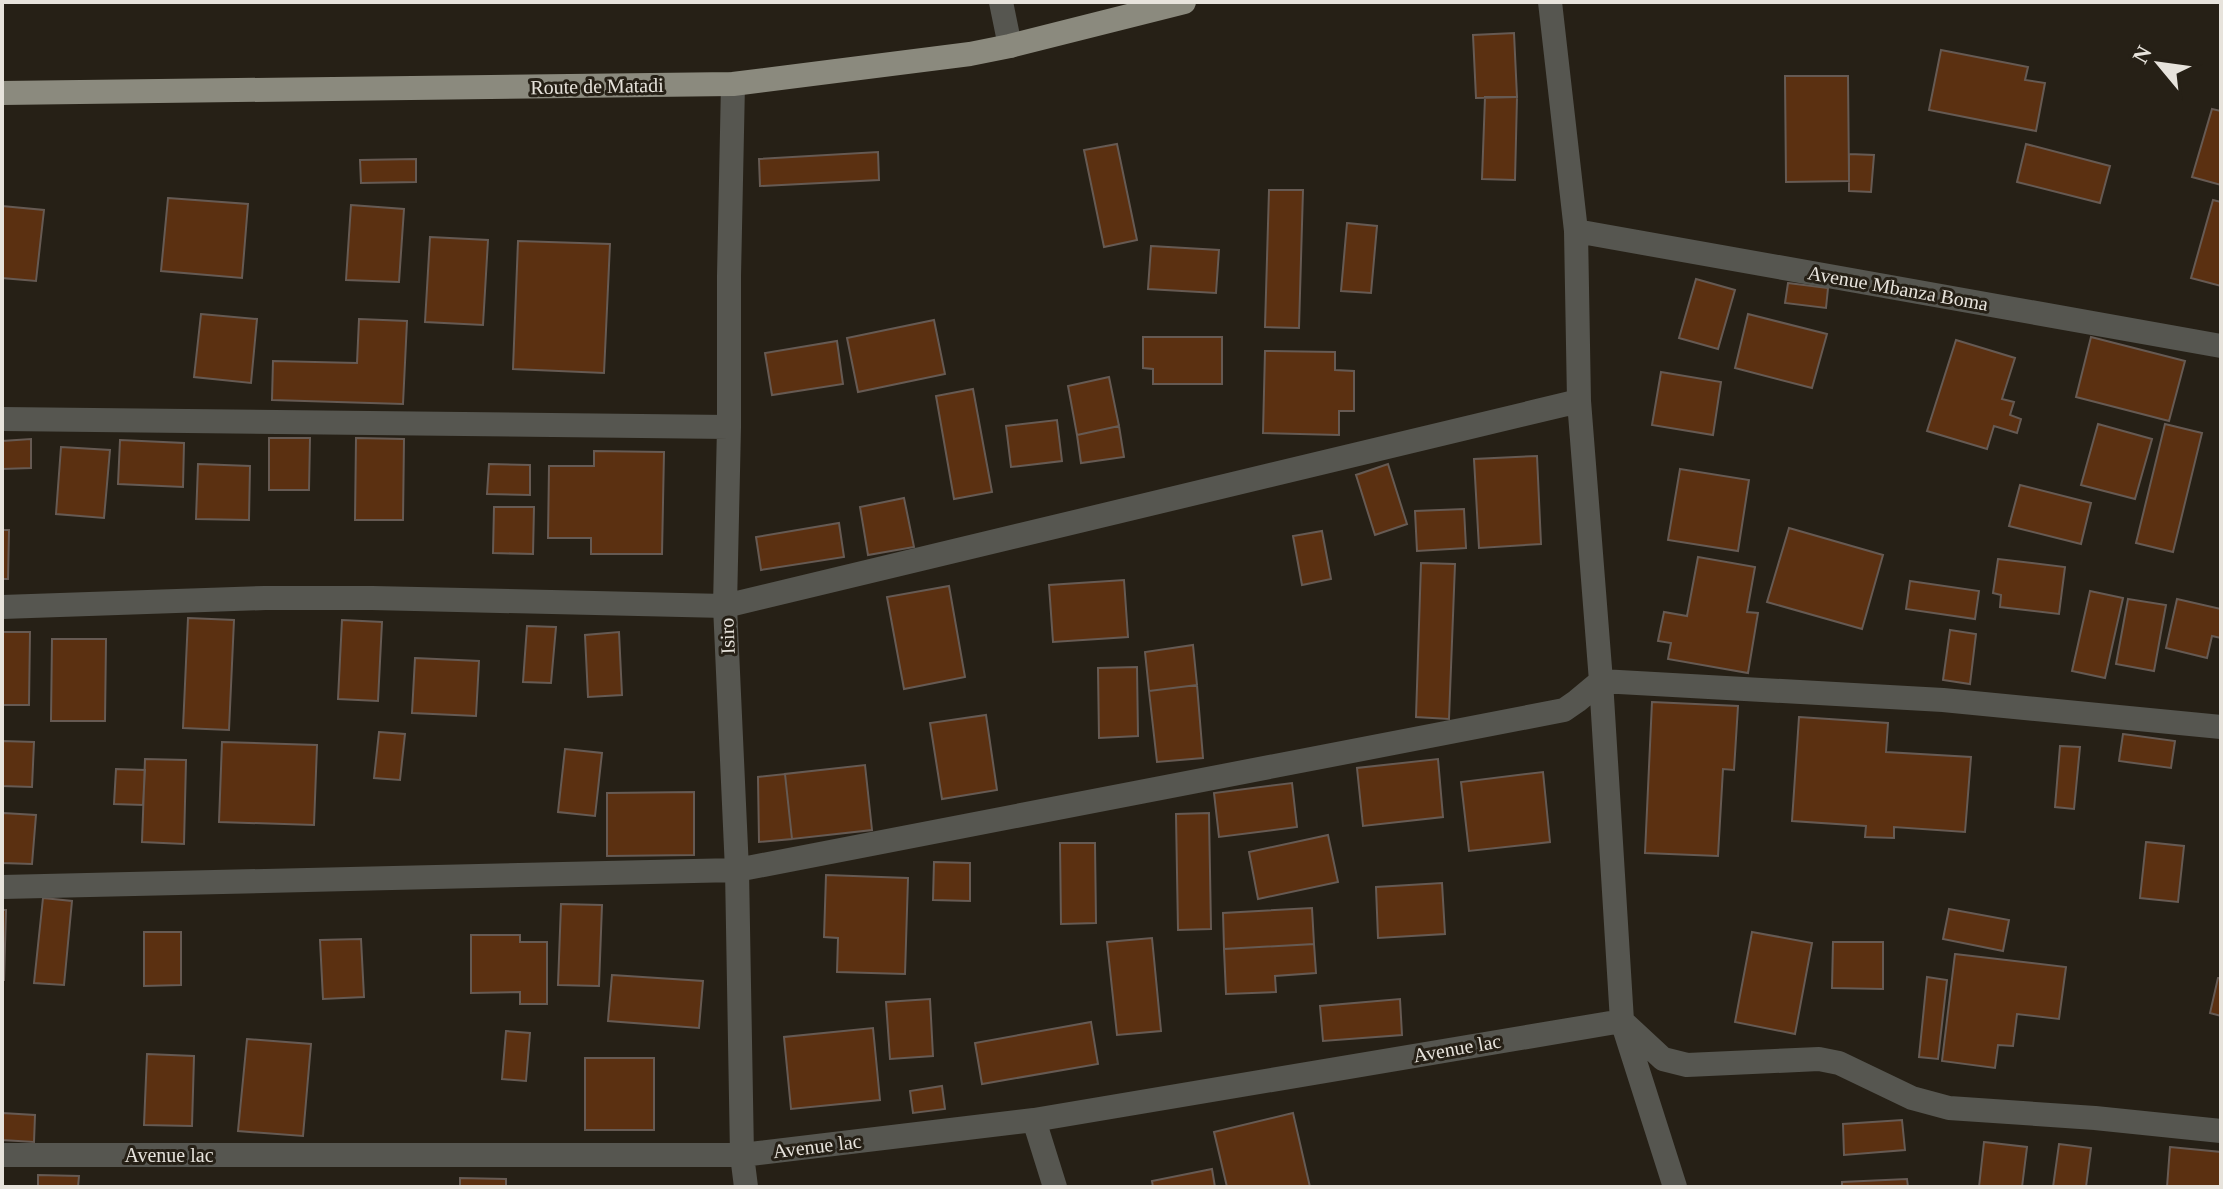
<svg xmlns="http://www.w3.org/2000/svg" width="2223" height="1189" font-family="Georgia,serif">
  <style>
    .building { fill: #5b3011; stroke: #665a53; stroke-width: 2 }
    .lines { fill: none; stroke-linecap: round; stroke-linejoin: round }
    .minor { stroke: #565650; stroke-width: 24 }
    .major { stroke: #8b8a7e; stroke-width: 24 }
    .labels { text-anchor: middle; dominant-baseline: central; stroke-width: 6; stroke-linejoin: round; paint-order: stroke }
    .street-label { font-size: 20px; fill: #e7e3dc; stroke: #262016 }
  </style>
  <rect width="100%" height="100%" fill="#262016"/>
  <path class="building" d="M 1514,33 L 1517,97 L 1476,98 L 1473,35 Z
    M 1941,50 L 2028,67 L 2025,80 L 2045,83 L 2036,131 L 1929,110 Z
    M 1785,76 L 1848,76 L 1849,181 L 1786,182 Z
    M 1485,97 L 1517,97 L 1515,180 L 1482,179 Z
    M 2212,109 L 2221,111 L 2221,185 L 2192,177 Z
    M 1117,144 L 1137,240 L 1104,247 L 1084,150 Z
    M 2026,144 L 2110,166 L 2100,203 L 2017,182 Z
    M 878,152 L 879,180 L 760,186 L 759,159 Z
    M 1849,154 L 1874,155 L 1871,192 L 1849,191 Z
    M 416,159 L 416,182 L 361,183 L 360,160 Z
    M 1269,190 L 1303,190 L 1299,328 L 1265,327 Z
    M 168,198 L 248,204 L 242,278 L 161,271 Z
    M 2213,200 L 2221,202 L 2221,286 L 2191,278 Z
    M 351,205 L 404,209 L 399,282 L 346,280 Z
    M 2,206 L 44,210 L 36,281 L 2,278 Z
    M 1347,223 L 1377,226 L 1371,293 L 1341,291 Z
    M 430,237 L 488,240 L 483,325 L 425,322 Z
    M 518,241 L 610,244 L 604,373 L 513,369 Z
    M 1151,246 L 1219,250 L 1216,293 L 1148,289 Z
    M 1696,279 L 1735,290 L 1718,349 L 1679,338 Z
    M 1788,283 L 1828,288 L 1826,308 L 1785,303 Z
    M 201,314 L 257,319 L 251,383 L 194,377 Z
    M 1748,314 L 1827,334 L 1812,388 L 1735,368 Z
    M 359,319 L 407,321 L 403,404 L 272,400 L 273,361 L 357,363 Z
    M 934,320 L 945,374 L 858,392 L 847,338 Z
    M 1143,337 L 1222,337 L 1222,384 L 1153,384 L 1153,369 L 1143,368 Z
    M 2091,337 L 2185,361 L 2169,421 L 2076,397 Z
    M 1956,340 L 2015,358 L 2002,399 L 2014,402 L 2010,415 L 2021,419 L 2017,433 L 1994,426 L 1987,449 L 1927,431 Z
    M 837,341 L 843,384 L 772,395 L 765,353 Z
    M 1265,351 L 1335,352 L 1335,370 L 1354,371 L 1354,411 L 1339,411 L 1339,435 L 1263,433 Z
    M 1661,372 L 1721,382 L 1713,435 L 1652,425 Z
    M 1109,377 L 1119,426 L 1077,435 L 1068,386 Z
    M 973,389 L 992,492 L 954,499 L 936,396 Z
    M 1057,420 L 1062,461 L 1011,467 L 1006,426 Z
    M 2098,424 L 2152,439 L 2135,499 L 2081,485 Z
    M 2165,424 L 2202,433 L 2173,552 L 2136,543 Z
    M 1119,426 L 1124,457 L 1081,463 L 1077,435 Z
    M 269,438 L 310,438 L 309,490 L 269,490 Z
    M 356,438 L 404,439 L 403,520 L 355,520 Z
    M 31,439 L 31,468 L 2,469 L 2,441 Z
    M 120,440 L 184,443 L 183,487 L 118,484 Z
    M 61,447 L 110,450 L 104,518 L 56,514 Z
    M 594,451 L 664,452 L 662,554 L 591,554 L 591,538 L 548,538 L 549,466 L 594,466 Z
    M 1537,456 L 1541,544 L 1479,548 L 1474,459 Z
    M 198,464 L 250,466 L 249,520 L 196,519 Z
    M 489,464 L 530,465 L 530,495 L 487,494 Z
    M 1388,464 L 1407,524 L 1375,535 L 1356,475 Z
    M 1680,469 L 1749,480 L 1738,551 L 1668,540 Z
    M 2020,485 L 2091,503 L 2081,544 L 2009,526 Z
    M 904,498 L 914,547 L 868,555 L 860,507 Z
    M 494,507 L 534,507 L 533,554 L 493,553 Z
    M 1464,509 L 1466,548 L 1417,551 L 1415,511 Z
    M 839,523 L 844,557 L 761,570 L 756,537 Z
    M 1789,528 L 1883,555 L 1862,629 L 1767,602 Z
    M 2,530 L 9,530 L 8,579 L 2,579 Z
    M 1322,531 L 1331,579 L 1302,585 L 1293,536 Z
    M 1698,557 L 1755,567 L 1747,612 L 1758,613 L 1748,673 L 1668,659 L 1671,643 L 1658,641 L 1664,612 L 1687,616 Z
    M 1998,559 L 2065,567 L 2059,614 L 2000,607 L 2001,595 L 1993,593 Z
    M 1421,563 L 1455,564 L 1449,719 L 1416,717 Z
    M 1124,580 L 1128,637 L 1053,642 L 1049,585 Z
    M 1910,581 L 1979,591 L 1975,619 L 1906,609 Z
    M 949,586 L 965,677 L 904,689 L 887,597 Z
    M 2090,591 L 2123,598 L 2105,678 L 2072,671 Z
    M 2128,599 L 2166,605 L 2154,671 L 2116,664 Z
    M 2177,599 L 2221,609 L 2221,638 L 2212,636 L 2207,658 L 2166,648 Z
    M 188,618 L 234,620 L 229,730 L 183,728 Z
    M 342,620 L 382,622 L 378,701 L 338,699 Z
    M 527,626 L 556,627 L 551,683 L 523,682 Z
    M 1950,630 L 1976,634 L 1970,684 L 1943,680 Z
    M 2,632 L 30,632 L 29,705 L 2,705 Z
    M 619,632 L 622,695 L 588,697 L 585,635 Z
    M 52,639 L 106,639 L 105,721 L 51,721 Z
    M 1193,645 L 1197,685 L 1149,691 L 1145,652 Z
    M 415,658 L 479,661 L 476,716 L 412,713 Z
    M 1137,667 L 1138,736 L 1099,738 L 1098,668 Z
    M 1197,685 L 1203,758 L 1157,762 L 1149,691 Z
    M 1652,702 L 1738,706 L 1734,770 L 1723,769 L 1718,856 L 1645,853 Z
    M 986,715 L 997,790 L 942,799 L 930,723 Z
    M 1799,717 L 1888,723 L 1886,752 L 1971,757 L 1965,832 L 1894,827 L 1894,838 L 1865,837 L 1866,826 L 1792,821 Z
    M 379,732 L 405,734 L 400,780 L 374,778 Z
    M 2123,734 L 2175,741 L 2171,768 L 2119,761 Z
    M 2,741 L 34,742 L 32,787 L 2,786 Z
    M 222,742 L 317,745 L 314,825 L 219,822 Z
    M 2060,746 L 2080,747 L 2074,809 L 2055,807 Z
    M 565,749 L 602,753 L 595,816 L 558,812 Z
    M 145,759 L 186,760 L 184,844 L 142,842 Z
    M 1438,759 L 1443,817 L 1363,826 L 1357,768 Z
    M 865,765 L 872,830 L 792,839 L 785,774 Z
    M 116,769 L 145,770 L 143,805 L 114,804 Z
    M 1543,772 L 1550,842 L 1469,851 L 1461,782 Z
    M 785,774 L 792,839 L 759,842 L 758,777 Z
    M 1292,783 L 1297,827 L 1219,837 L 1214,793 Z
    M 694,792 L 694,855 L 607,856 L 607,793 Z
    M 3,813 L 36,815 L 32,864 L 2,863 Z
    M 1209,813 L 1211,929 L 1178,930 L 1176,814 Z
    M 1328,835 L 1338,882 L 1258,899 L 1249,852 Z
    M 2146,842 L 2184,846 L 2178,902 L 2140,898 Z
    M 1060,843 L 1095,843 L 1096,923 L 1061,924 Z
    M 934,862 L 970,863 L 970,901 L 933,900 Z
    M 826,875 L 908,878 L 905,974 L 837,972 L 838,938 L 824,937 Z
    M 1442,883 L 1445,934 L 1378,938 L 1376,887 Z
    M 43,898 L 72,901 L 64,985 L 34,983 Z
    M 561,904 L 602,905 L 599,986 L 558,985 Z
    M 1312,908 L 1314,944 L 1224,949 L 1223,913 Z
    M 1949,909 L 2009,920 L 2003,951 L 1943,939 Z
    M 2,910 L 6,910 L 4,980 L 2,980 Z
    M 144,932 L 181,932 L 181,985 L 144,986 Z
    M 1752,932 L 1812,943 L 1795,1034 L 1735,1022 Z
    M 471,935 L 520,935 L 520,942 L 547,942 L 547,1004 L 520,1004 L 520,992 L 471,993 Z
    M 1152,938 L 1161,1031 L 1117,1035 L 1107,942 Z
    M 361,939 L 364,997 L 323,999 L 320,940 Z
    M 1833,942 L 1883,942 L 1883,989 L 1832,988 Z
    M 1314,944 L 1316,973 L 1275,976 L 1276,992 L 1226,994 L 1224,949 Z
    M 1955,954 L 2066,967 L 2059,1019 L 2017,1014 L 2013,1046 L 1998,1045 L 1995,1068 L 1942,1061 Z
    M 612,975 L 703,981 L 699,1028 L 608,1021 Z
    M 1927,977 L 1947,980 L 1938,1059 L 1919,1057 Z
    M 2218,978 L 2221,978 L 2221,1016 L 2210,1013 Z
    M 930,999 L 933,1056 L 890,1059 L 886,1002 Z
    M 1400,999 L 1402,1035 L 1323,1041 L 1320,1006 Z
    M 1091,1022 L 1098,1064 L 982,1084 L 975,1043 Z
    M 873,1028 L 880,1100 L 791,1109 L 784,1037 Z
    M 506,1031 L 530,1033 L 526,1081 L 502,1079 Z
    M 247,1039 L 311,1044 L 303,1136 L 238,1131 Z
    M 147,1054 L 194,1056 L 192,1126 L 144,1125 Z
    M 585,1058 L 654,1058 L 654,1130 L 585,1130 Z
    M 942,1086 L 945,1109 L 913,1113 L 910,1091 Z
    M 2,1113 L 35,1115 L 34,1142 L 2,1140 Z
    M 1293,1113 L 1310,1187 L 1227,1187 L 1214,1132 Z
    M 1902,1120 L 1905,1150 L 1844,1155 L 1843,1124 Z
    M 1984,1142 L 2027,1147 L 2022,1187 L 1979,1187 Z
    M 2059,1144 L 2091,1148 L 2086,1187 L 2053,1187 Z
    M 2170,1147 L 2221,1152 L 2221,1187 L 2167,1187 Z
    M 1212,1169 L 1215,1187 L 1153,1187 L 1152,1181 Z
    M 38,1175 L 79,1176 L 78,1187 L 38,1187 Z
    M 460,1178 L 506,1179 L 506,1187 L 460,1187 Z
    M 1907,1179 L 1908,1187 L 1842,1187 L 1842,1182 Z"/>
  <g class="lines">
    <path class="minor" d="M 1001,2 L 1010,46
      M 1550,2 L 1576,231 L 1579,401 L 1601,681 L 1622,1021 L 1675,1187
      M 733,84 L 729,276 L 729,427 L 725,606 L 737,870 L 742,1155 L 746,1187
      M 1576,231 L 2221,346
      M 2,419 L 729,427
      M 2,607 L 265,598 L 372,598 L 725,606 L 1579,401
      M 2,887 L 737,870 L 1564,710 L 1577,701 L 1601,681 L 1943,700 L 2221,727
      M 1034,1120 L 1055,1187
      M 2,1155 L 742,1155 L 1034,1120 L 1622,1021 L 1663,1059 L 1687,1065 L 1819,1059 L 1839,1063 L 1912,1098 L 1949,1108 L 2095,1118 L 2221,1131"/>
    <path class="major" d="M 2,93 L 733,84 L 970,54 L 1010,46 L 1184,2"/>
  </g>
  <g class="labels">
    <g class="street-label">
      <text transform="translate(597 86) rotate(-1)">Route de Matadi</text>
      <text transform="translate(1898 288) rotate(10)">Avenue Mbanza Boma</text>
      <text transform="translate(727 636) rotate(-92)">Isiro</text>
      <text transform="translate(1457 1048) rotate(-10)">Avenue lac</text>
      <text transform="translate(817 1146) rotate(-7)">Avenue lac</text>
      <text x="169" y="1155">Avenue lac</text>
    </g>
  </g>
  <rect width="2223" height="1189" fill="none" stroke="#e7e3dc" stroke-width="8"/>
  <g transform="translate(2159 64) rotate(299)" stroke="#262016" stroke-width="6" paint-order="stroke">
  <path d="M0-6L14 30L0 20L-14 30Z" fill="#e7e3dc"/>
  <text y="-12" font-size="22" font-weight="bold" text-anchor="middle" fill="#e7e3dc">N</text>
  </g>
</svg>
